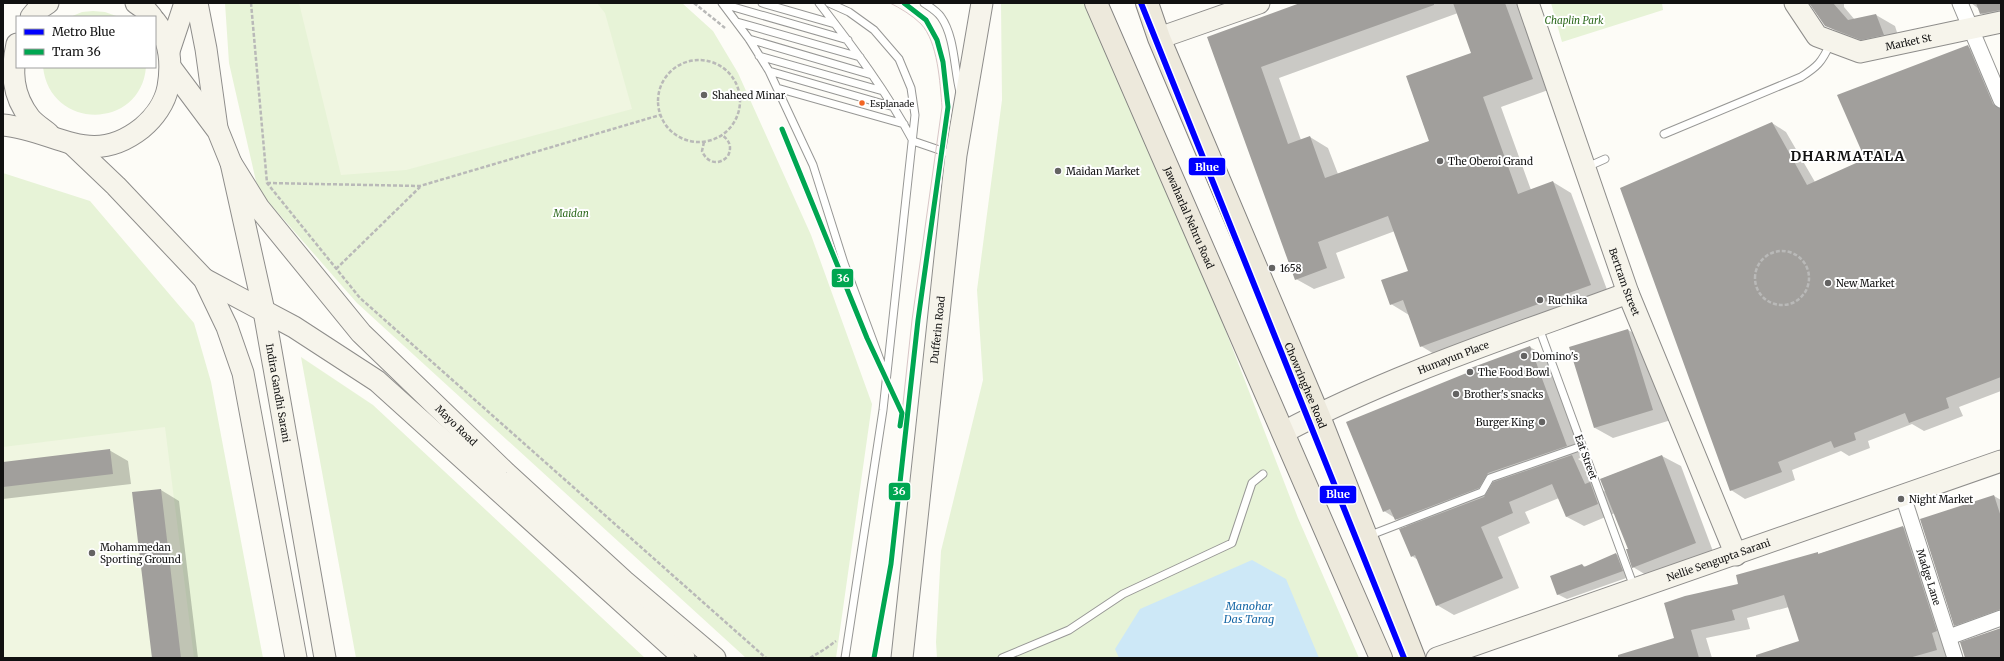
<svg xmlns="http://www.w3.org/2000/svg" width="2004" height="661" font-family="Merriweather,serif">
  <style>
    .green { fill: #e7f3d7 }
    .pitch { fill: #f0f6e1 }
    .water { fill: #cde8f7 }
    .shadow { fill: #0003; fill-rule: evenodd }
    .building { fill: #a19f9c }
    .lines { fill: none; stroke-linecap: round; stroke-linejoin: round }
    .lane-casing { stroke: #979795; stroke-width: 9 }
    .street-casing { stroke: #979795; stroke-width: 17 }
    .secondary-casing { stroke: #8e8d8b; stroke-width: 23 }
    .primary-casing { stroke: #858482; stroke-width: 24 }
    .path { stroke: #b9b9b8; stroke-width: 2.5; stroke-dasharray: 4 2; stroke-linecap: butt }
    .lane { stroke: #fffffe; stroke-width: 7 }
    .street { stroke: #fffffe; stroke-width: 15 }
    .secondary { stroke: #f6f4eb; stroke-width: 21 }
    .primary { stroke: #ede9dc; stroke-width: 22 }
    .tram { stroke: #d9c6c7; stroke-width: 1 }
    .tram-1-casing { stroke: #fff; stroke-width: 8 }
    .tram-1 { stroke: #00a651; stroke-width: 5 }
    .metro-1-casing { stroke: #fff; stroke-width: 9 }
    .metro-1 { stroke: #00f; stroke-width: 6 }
    .poi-dot { fill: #646362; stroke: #fff; stroke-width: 1.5 }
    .bus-dot { fill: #f26522; stroke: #fff; stroke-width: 1.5 }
    .labels { text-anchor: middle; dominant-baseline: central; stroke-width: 4; stroke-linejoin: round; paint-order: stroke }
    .bus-label { font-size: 9px; fill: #111; stroke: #fff; text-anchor: start }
    .park-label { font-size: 10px; font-style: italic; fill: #2f6b1f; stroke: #fff }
    .street-label { font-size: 10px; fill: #111; stroke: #fff }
    .poi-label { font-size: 10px; fill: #111; stroke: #fff; text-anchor: start }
    .water-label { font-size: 11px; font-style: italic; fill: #1768a6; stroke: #fff }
    .district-label { font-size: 14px; font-weight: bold; letter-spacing: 1px; fill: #111; stroke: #fff }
    .line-badge { stroke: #fff; stroke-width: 1.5 }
    .badge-label { font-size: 11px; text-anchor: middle; font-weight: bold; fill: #fff }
  </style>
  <rect width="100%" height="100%" fill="#fdfcf7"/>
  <path class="green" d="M 225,3 L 682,3 L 713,31 L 738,73 L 811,235 L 872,404 L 836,658 L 746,658 L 357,303 L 258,190 L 229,63 Z
    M 1001,3 L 1099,3 L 1298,518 L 1359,658 L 937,658 L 936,642 L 941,551 L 983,380 L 977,290 L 1002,100 Z
    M 1551,3 L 1662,3 L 1663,10 L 1562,42 Z
    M 93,11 L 105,12 L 119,17 L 70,17 L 82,12 Z
    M 43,67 L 146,67 C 141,130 50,131 43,67 Z
    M 3,173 L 90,201 L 194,323 L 211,382 L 263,658 L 3,658 Z
    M 301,357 L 373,405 L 645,658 L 356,658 Z"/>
  <path class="pitch" d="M 299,3 L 597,3 L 605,13 L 632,109 L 406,170 L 341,175 Z
    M 165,427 L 194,658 L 3,658 L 3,447 Z"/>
  <path class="water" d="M 1252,560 L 1286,579 L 1319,658 L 1119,658 L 1115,649 L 1140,609 Z"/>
  <path class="shadow" d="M 1303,3 L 1519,3 L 1551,89 L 1501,107 L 1531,190 L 1553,182 L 1571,193 L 1609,295 L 1439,357 L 1421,346 L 1409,315 L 1391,304 L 1410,271 L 1395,231 L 1336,253 L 1345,278 L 1314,289 L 1296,279 L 1208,38 ZM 1458,13 L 1472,53 L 1430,141 L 1338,174 L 1328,148 L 1310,137 L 1301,140 L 1279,78 Z
    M 1811,3 L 1844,3 L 1844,7 L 1855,20 L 1876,15 L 1895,26 L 1901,45 L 1880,50 L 1844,36 L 1826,25 Z
    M 1971,3 L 2001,3 L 2001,21 L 1997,22 L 1981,13 L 1979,9 Z
    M 1968,47 L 1983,55 L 2001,99 L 2001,391 L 1959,407 L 1963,416 L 1924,431 L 1912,424 L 1868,441 L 1870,448 L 1849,456 L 1841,451 L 1792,470 L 1795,480 L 1745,499 L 1731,490 L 1772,123 L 1786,132 L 1815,182 L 1866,160 Z
    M 1628,330 L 1647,340 L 1671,420 L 1613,438 L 1595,428 Z
    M 1530,347 L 1549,358 L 1585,456 L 1578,459 L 1589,466 L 1599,488 L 1606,492 L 1601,479 L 1662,456 L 1681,466 L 1714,554 L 1651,578 L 1633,567 L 1629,549 L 1615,513 L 1584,526 L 1567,517 L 1559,498 L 1525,512 L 1530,523 L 1498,537 L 1519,588 L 1454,615 L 1437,605 L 1418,560 L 1412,556 L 1409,527 L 1384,511 Z
    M 109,450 L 128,461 L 131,484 L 3,499 L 3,463 Z
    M 161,490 L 179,501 L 198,658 L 153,658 Z
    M 1994,496 L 2001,500 L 2001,624 L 1972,635 L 1955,625 Z
    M 1903,527 L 1919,536 L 1952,658 L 1780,658 L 1801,642 L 1789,607 L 1747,618 L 1750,629 L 1706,638 L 1712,658 L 1628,658 L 1675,639 L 1739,585 L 1817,553 L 1819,554 Z
    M 1616,554 L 1626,560 L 1632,576 L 1567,599 L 1557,594 L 1582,565 L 1586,567 Z"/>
  <path class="building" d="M 1300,3 L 1434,3 L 1434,5 L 1261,67 L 1288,144 L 1310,136 L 1325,178 L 1429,141 L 1406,76 L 1471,53 L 1453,3 L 1505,3 L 1533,79 L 1483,97 L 1518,194 L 1553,181 L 1591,285 L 1420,347 L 1403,300 L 1390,305 L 1381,280 L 1408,271 L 1388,216 L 1318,242 L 1327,268 L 1295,280 L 1207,37 Z
    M 1809,3 L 1833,3 L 1848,20 L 1876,14 L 1884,35 L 1861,40 L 1825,26 Z
    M 1976,3 L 2001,3 L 2001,10 L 1980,14 Z
    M 1968,45 L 1993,104 L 2001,109 L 2001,377 L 1946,398 L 1949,408 L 1909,423 L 1905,413 L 1854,433 L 1856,440 L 1834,448 L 1831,441 L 1778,462 L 1782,472 L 1730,491 L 1620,188 L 1772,122 L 1807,185 L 1865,159 L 1837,95 Z
    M 1628,329 L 1653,410 L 1594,428 L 1569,347 Z
    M 1530,346 L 1567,446 L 1488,473 L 1479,488 L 1395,520 L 1390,509 L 1383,512 L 1346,422 L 1469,372 L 1468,369 Z
    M 110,449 L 113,474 L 3,487 L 3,462 Z
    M 1572,455 L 1585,484 L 1590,482 L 1598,504 L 1566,517 L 1552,484 L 1509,502 L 1513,513 L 1481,527 L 1503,578 L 1436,606 L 1415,555 L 1411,557 L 1399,529 L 1484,497 L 1493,482 Z
    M 1662,455 L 1696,543 L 1632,568 L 1626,549 L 1628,549 L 1600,479 Z
    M 161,489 L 181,658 L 152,658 L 132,492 Z
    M 1994,495 L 2001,517 L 2001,609 L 1954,626 L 1920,519 Z
    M 1903,526 L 1937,631 L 1932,633 L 1937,650 L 1909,658 L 1756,658 L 1756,655 L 1799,641 L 1784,595 L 1732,610 L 1735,620 L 1691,630 L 1699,658 L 1618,658 L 1618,655 L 1674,638 L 1664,603 L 1685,596 L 1738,584 L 1736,575 L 1818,552 L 1818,554 Z
    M 1616,553 L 1623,571 L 1557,595 L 1550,576 L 1582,564 L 1584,567 Z
    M 2001,628 L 2001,658 L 1965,658 L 1960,642 Z"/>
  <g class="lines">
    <g class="lane-casing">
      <path id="lane" d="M 722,3 L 749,39 L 769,71 L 813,165 L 844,263 L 886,376
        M 762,3 L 835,24
        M 819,3 C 853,47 887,92 913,141 L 954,155
        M 829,3 L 849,12 L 874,30 L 899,59 L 911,88 L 915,115 L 883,410 L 845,658
        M 924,3 C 930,7 937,11 941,17 C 955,37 954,69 960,92
        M 723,4 L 848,40
        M 737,22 L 860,57
        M 749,39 L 872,75
        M 759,56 L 883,91
        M 769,71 L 894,107
        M 777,88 L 904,124
        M 1664,134 L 1801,77 C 1817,67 1822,62 1830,44
        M 1587,167 L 1605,159
        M 1539,328 L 1634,587
        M 1368,536 L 1482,492 L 1490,478 L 1582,446
        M 1002,658 L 1069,630 L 1123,594 L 1232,543 L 1252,483 L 1263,474"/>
    </g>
    <g class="street-casing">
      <g id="street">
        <path d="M 1960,3 L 2001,100"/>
        <path id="s1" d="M 1903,496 L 1955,658"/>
        <path d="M 1949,637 L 2001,618"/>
      </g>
    </g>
    <g class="secondary-casing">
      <g id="secondary">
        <path d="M 136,3 L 146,10 L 152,17"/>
        <path d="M 197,3 L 206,49 L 217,128"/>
        <path id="s2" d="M 1528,3 L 1628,293 L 1736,555"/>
        <path id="s3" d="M 1795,3 L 1817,36 L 1860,52 L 2001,22"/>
        <path d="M 31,17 L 36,11 L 48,3"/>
        <path d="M 1159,38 L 1259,3"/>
        <path d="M 17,44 C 11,71 12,95 30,118 C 35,124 43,129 49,134"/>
        <path d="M 169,51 L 185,3"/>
        <path id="s4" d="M 171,68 L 218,131 L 231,163 L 264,311 L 325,658"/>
        <path d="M 3,125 C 57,130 90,169 142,128 C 154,118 165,103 168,87 C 172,64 171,41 155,21"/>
        <path d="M 73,145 L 116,186 L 204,279 L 227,327 L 243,373 L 296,658"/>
        <path id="s5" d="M 231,163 L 259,208 L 361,333 L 506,473 L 624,581 L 715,658"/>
        <path d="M 204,279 L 294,327 L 377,381 L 684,658"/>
        <path id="s6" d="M 1284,432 C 1393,374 1512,336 1628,293"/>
        <path id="s7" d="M 902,658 L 956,155 L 982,3"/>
        <path id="s8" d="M 1437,658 L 2001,461"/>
      </g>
    </g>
    <g class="primary-casing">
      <g id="primary">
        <path id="s9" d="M 1096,3 L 1381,658"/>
        <path id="s10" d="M 1147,3 L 1159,38 L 1318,414 L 1414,658"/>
      </g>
    </g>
    <path class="path" d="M 251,3 L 267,183 L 360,298 L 766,658
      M 694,3 L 725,28
      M658 101a41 41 0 1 1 82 0a41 41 0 1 1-82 0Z
      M 704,142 L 702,151 C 707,163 719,166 728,156 C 732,147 730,141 722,135
      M 267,183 L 420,186 L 660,115
      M1755 278a27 27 0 1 1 54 0a27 27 0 1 1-54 0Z
      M 336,269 L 420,187
      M 810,658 L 825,649 L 836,641"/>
    <use href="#lane" class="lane"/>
    <use href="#street" class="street"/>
    <use href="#secondary" class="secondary"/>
    <use href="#primary" class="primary"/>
    <path class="tram" d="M 890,3 C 900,8 912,15 921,24 C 938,42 940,83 942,107 L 912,320 L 902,413"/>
    <g class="tram-1-casing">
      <path id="tram-1" d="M 782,129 L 867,338 L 902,413 L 900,426
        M 874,658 L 891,564 L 918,320 L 948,107 L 943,62 L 937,40 L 926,20 L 904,3"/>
    </g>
    <use href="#tram-1" class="tram-1"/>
    <g class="metro-1-casing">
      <path id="metro-1" d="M 1141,3 L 1404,658"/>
    </g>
    <use href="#metro-1" class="metro-1"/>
  </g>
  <g class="poi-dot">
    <circle cx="704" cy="95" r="4"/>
    <circle cx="1440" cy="161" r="4"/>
    <circle cx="1058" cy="171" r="4"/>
    <circle cx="1272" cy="268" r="4"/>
    <circle cx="1828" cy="283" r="4"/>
    <circle cx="1540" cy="300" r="4"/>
    <circle cx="1524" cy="356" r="4"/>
    <circle cx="1470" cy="372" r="4"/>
    <circle cx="1456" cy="394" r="4"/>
    <circle cx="1542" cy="422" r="4"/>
    <circle cx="1901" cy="499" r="4"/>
    <circle cx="92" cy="553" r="4"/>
  </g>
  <circle class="bus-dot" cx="862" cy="103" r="3.5"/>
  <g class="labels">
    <g class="bus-label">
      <text x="870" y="103">Esplanade</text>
    </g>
    <g class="park-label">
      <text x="1574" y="20">Chaplin Park</text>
      <text x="571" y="213">Maidan</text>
    </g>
    <g class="street-label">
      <text stroke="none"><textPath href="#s3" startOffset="135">Market St</textPath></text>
      <text stroke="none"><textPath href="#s9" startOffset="234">Jawaharlal Nehru Road</textPath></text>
      <text stroke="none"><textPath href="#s2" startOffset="295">Bertram Street</textPath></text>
      <text stroke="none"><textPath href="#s7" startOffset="330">Dufferin Road</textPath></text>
      <text stroke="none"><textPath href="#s6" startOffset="185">Humayun Place</textPath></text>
      <text stroke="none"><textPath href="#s10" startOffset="414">Chowringhee Road</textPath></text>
      <text stroke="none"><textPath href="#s4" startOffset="348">Indira Gandhi Sarani</textPath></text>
      <text stroke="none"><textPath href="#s5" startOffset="347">Mayo Road</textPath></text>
      <text transform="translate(1586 457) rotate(70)">Eat Street</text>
      <text stroke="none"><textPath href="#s8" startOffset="298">Nellie Sengupta Sarani</textPath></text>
      <text stroke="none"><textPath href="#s1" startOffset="85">Madge Lane</textPath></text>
    </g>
    <g class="poi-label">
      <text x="712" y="95">Shaheed Minar</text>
      <text x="1448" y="161">The Oberoi Grand</text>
      <text x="1066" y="171">Maidan Market</text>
      <text x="1280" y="268">1658</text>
      <text x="1836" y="283">New Market</text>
      <text x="1548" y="300">Ruchika</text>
      <text x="1532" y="356">Domino's</text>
      <text x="1478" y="372">The Food Bowl</text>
      <text x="1464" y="394">Brother's snacks</text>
      <text x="1534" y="422" text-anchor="end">Burger King</text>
      <text x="1909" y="499">Night Market</text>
      <text x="100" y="547">Mohammedan<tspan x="100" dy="12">Sporting Ground</tspan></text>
    </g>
    <g class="water-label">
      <text x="1249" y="606">Manohar<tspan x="1249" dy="13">Das Tarag</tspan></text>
    </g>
    <g class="district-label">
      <text x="1848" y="156">DHARMATALA</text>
    </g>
  </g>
  <g class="line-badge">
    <rect x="1188" y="157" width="38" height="19" rx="4" fill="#00f"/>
    <rect x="831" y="268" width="23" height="20" rx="4" fill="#00a651"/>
    <rect x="888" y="482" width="23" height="19" rx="4" fill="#00a651"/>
    <rect x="1319" y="485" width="38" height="19" rx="4" fill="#00f"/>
  </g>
  <g class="badge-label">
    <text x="1207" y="171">Blue</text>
    <text x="843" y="282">36</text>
    <text x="899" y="495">36</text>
    <text x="1338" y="498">Blue</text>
  </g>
  <rect width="2004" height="661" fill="none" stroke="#111111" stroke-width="8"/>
  <rect x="16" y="16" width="140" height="52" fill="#ffffff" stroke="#a0a0a0"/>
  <rect x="24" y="29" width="20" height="6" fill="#0000ff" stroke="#a0a0a0"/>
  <text x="52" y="36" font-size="12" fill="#111111">Metro Blue</text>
  <rect x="24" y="49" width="20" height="6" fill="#00a651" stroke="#a0a0a0"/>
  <text x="52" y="56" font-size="12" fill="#111111">Tram 36</text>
</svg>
